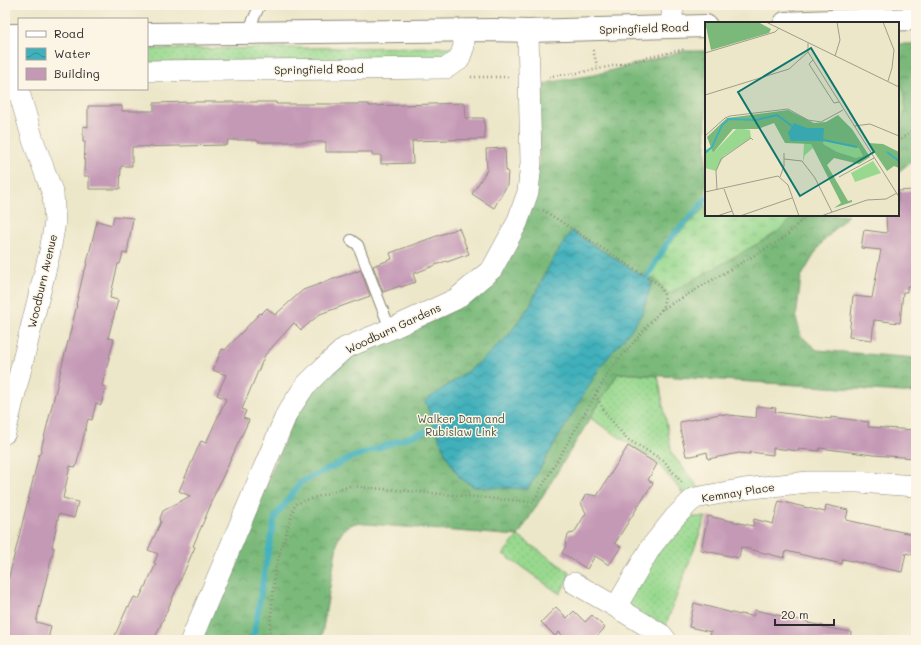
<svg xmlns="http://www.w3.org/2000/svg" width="921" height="645" font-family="Mali,sans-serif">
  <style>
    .grass { fill: url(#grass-dots); stroke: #62825d }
    .forest { fill: url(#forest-crowns); stroke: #527252 }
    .wetland { fill: url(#wetland-marsh); stroke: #62825d }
    .water { fill: url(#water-waves); stroke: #366e73 }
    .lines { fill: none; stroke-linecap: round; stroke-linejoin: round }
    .stream { stroke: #40b0bb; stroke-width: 6 }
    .building { fill: #c499b6 }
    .service-casing { stroke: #8c897a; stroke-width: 12 }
    .minor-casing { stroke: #8c897a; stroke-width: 22 }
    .tertiary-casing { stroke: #8c897a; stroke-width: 24 }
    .path { stroke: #8c897a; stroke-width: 2.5; stroke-dasharray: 1 3; stroke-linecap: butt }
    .service { stroke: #fff; stroke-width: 10 }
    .minor { stroke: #fff; stroke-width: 21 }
    .tertiary { stroke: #fff; stroke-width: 22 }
    .labels { text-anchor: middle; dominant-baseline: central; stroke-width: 3; stroke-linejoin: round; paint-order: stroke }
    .street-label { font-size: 11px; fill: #2b2b2b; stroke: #fcf5e5 }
    .park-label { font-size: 11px; fill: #465644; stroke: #fcf5e5 }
    .inset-river { fill: none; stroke: #40b0bb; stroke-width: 2 }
    .inset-road { fill: none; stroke: #9f9c8a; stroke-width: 1 }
    .view { fill: #0f766e; fill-opacity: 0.15; stroke: #0f766e; stroke-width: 2 }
    .inset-edge { fill: none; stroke: #2b2b2b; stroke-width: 2 }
  </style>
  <defs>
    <pattern id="grass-dots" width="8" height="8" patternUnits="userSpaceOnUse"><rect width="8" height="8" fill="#98d98f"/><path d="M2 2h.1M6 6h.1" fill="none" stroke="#83ba7c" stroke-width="1.8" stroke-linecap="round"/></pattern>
    <pattern id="forest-crowns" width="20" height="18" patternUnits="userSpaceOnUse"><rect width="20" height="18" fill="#7ab97a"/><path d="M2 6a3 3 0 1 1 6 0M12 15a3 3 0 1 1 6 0" fill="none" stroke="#649764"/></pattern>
    <pattern id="wetland-marsh" width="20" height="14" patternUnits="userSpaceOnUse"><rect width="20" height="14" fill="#98d98f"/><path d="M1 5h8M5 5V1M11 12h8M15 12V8" fill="none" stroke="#83ba7c"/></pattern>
    <pattern id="water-waves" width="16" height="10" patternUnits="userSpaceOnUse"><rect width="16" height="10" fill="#40b0bb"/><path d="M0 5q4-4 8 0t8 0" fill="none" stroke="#368f98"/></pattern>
  </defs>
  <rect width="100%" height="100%" fill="#fcf5e5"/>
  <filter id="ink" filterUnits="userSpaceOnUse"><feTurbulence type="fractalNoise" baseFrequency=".025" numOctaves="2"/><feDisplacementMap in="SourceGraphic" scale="8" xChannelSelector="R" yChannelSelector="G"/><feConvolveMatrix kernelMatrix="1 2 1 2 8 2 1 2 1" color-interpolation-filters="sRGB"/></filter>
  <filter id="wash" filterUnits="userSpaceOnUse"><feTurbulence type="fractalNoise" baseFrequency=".012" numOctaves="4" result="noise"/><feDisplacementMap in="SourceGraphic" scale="16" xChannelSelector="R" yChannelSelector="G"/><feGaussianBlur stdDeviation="0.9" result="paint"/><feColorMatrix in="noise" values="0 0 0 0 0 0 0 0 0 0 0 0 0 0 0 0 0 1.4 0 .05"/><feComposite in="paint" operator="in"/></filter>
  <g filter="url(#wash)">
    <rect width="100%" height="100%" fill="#ede7ca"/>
    <path class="grass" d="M 450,47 L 453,49 L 447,60 L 147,62 L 147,49 Z
      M 618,373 L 658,376 L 672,454 L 706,497 L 690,502 L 657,462 L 590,418 Z
      M 675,517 L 706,517 L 662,635 L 616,607 Z
      M 518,536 L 571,573 L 560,594 L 503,554 Z"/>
    <path class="forest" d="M 898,44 L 916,44 L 916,158 L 898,172 Z
      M 684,51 L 706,51 L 706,215 L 848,215 L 820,245 L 801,277 L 796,318 L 801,336 L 817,350 L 916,358 L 916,393 L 618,373 L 518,536 L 355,523 L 345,528 L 338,539 L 321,640 L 200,640 L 295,416 L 315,387 L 353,352 L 441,317 L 474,298 L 499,274 L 539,162 L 540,87 L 551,82 L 594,75 Z"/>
    <path class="wetland" d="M 898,80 C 907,88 906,109 903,120 C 902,123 900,126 898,128 Z
      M 706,207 L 706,215 L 796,215 L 776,233 L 669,294 L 657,281 L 649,276 L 673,239 Z"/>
    <path class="water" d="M 571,231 L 652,282 L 642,314 L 630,331 L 600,367 L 528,489 L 474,487 L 460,478 L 447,457 L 435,428 L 425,401 L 480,362 L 507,337 L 529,307 L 550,264 Z"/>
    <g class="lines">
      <path class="stream" d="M 646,278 L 671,237 L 694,214 L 706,199
        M 250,640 L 254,634 L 267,557 L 275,517 L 301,482 L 350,458 L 435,428"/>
    </g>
    <g id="blocks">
      <path class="building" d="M 189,102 L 276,102 L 276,104 L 369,104 L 369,106 L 465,103 L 466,118 L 484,118 L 485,139 L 412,141 L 413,163 L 381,164 L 381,155 L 372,155 L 372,152 L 326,152 L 326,142 L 258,142 L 257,140 L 228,140 L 227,145 L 132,147 L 132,166 L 121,166 L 120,189 L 89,189 L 89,176 L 84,176 L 85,142 L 83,142 L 83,126 L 88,127 L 88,106 L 122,106 L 122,111 L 154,111 L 154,103 Z
        M 505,148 L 506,171 L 508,171 L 507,185 L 494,208 L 472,194 L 487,170 L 486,149 Z
        M 916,190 L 916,287 L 907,286 L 907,292 L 903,292 L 900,323 L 874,320 L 872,340 L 849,337 L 853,296 L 872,298 L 881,250 L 861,248 L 864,230 L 887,233 L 886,215 L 898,215 L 898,191 Z
        M 114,216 L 133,218 L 127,254 L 123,253 L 120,264 L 118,264 L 110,298 L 118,300 L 108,338 L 114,339 L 102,386 L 106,387 L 101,405 L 96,403 L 92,420 L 88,419 L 76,467 L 70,466 L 63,498 L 78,502 L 74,518 L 59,514 L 52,547 L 54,548 L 36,622 L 51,626 L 48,640 L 5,640 L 5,593 L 32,484 L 39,454 L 40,454 L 77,305 L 76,305 L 84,271 L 85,271 L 97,221 L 112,225 Z
        M 459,228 L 469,254 L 447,262 L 446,261 L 413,274 L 416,282 L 401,287 L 400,286 L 383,292 L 373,266 L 392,259 L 390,253 Z
        M 361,270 L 370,296 L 320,314 L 301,330 L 294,323 L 265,355 L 242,409 L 246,411 L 243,418 L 249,420 L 211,502 L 212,502 L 193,546 L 195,547 L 154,640 L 113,640 L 128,606 L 129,607 L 134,597 L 139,599 L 156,564 L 154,563 L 158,554 L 148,550 L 161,522 L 160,518 L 163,511 L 190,496 L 179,491 L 201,441 L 206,443 L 226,399 L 217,395 L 226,375 L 213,370 L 222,349 L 225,350 L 260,313 L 261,314 L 267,308 L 275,315 L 303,290 L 356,271 L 356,272 Z
        M 757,406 L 776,408 L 775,412 L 831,419 L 831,417 L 869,422 L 868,427 L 916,430 L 916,458 L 873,455 L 820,448 L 819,451 L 799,449 L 799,451 L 773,448 L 773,455 L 750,452 L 750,454 L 739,453 L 708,459 L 707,452 L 692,456 L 686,456 L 680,428 L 680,422 L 720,414 L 756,418 Z
        M 628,446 L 657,464 L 648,480 L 653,483 L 615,543 L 621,547 L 609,565 L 595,556 L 587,569 L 562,553 L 566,546 L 565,541 L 569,534 L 574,533 L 586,513 L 581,503 L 586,494 L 597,496 Z
        M 779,501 L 825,512 L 826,505 L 848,510 L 846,520 L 916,535 L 916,556 L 906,553 L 902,572 L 843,559 L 842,564 L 786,551 L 784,558 L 741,547 L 739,558 L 701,550 L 708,516 L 753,526 L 754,519 L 773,524 Z
        M 694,603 L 740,615 L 740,614 L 753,616 L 755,610 L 809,622 L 808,623 L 823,626 L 823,627 L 851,632 L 850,640 L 709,640 L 711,632 L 689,627 Z
        M 556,607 L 567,618 L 574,611 L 585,622 L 592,615 L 605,628 L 593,640 L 567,640 L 559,632 L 555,636 L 541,622 Z"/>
    </g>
  </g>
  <g filter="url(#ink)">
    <use href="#blocks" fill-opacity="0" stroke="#8c897a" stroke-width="1"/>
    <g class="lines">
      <g class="service-casing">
        <path id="service" d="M 247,33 L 259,7 L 261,5
          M 351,240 L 358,245 L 390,329"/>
      </g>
      <g class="minor-casing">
        <path id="minor" d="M 671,27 L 673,5
          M 147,71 L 446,68 L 459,60 L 464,46 L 463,30
          M 5,433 L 50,251 L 55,222 L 53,194 L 33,140 L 17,85 L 17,35
          M 574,583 L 616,607 L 662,635 L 666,640
          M 616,607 L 651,547 L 675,517 L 690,502 L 695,498 L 744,489 L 808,482 L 858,482 L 916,486
          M 191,640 L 287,413 L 305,386 L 324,367 L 345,348 L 393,328 L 456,299 L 492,269 L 517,223 L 528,192 L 531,163 L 528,31"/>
      </g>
      <g class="tertiary-casing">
        <path id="tertiary" d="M 785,23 L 833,21 L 916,19
          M 147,34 L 493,30 L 528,31 L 706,26
          M 5,35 L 19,35"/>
      </g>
      <path class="path" d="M 593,50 L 598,69
        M 549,76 C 596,73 640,58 686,49
        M 471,77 L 508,77
        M 898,142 L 916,127
        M 543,210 L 658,284 L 665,296 L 662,310
        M 595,395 L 607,415 L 627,439 L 663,460 L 682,483
        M 269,640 L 275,570 L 295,504 L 350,486 L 533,502 L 610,370 L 661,310 L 784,238 L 807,215"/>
      <use href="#service" class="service"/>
      <use href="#minor" class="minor"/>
      <use href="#tertiary" class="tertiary"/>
    </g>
  </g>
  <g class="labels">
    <g class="street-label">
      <text transform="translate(644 28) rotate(-2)">Springfield Road</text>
      <text transform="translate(319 69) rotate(-1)">Springfield Road</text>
      <text transform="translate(42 281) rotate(-77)">Woodburn Avenue</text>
      <text transform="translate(393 328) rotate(-25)">Woodburn Gardens</text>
      <text transform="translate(738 492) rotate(-9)">Kemnay Place</text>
    </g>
    <g class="park-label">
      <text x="461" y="418">Walker Dam and<tspan x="461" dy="13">Rubislaw Link</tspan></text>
    </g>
  </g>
  <g transform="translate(705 22)">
    <rect width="194" height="194" fill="#ede7ca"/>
    <path d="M 32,106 L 45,108 L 46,116 L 19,134 L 11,149 L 0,146 L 0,128 L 6,125 L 8,131 ZM 99,121 L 106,121 L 108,126 L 100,133 L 98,140 ZM 168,139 L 176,151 L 150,160 L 146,151 Z" fill="#98d98f"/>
    <path d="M 0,0 L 53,0 L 66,7 L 64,11 L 6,28 ZM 83,88 L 109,101 L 121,100 L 133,93 L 147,107 L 165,135 L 154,142 L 129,136 L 122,143 L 143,179 L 147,178 L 147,180 L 129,186 L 136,181 L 106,122 L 80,121 L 69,101 L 53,107 L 28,107 L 8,131 L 2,115 L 22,96 ZM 163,121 L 178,122 L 194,130 L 194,146 L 189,144 L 182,149 Z" fill="#7ab97a"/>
    <path d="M 119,118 L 154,126 L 158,134 L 151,136 L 132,130 L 118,122 Z" fill="#98d98f"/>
    <path d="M 89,101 L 102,106 L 119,106 L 118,119 L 86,119 L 83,111 Z" fill="#40b0bb"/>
    <path class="inset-river" d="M 118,118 L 152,125M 182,130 L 194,139M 0,131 L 7,125 L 17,103 L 24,97 L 51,98 L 72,93 L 87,104"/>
    <path class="inset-road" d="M 61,0 L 194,65M 178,0 L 189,28 L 187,46 L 183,59M 103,21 L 103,30 L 194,175M 0,31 L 70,10 L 74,6M 130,34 L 135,18 L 132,0M 108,38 L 104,42 L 129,81 L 134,80M 0,73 L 84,47 L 103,30M 149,104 L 165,102 L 194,114M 0,114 L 20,96 L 25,94 L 83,87 L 103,98 L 116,100 L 138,88M 79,137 L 97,139 L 110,156 L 127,190M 75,155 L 79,144 L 79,131M 134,155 L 169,136M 19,167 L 29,194M 12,168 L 11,149 L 16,137 L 46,116 L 48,118M 0,170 L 73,154 L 83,163 L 94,194M 12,194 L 27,189M 35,194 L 87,176M 116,194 L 162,178 L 181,177 L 192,171"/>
    <path class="view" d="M 106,26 L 169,130 L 95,174 L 33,70 Z"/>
    <rect width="194" height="194" class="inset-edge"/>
  </g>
  <rect width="921" height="645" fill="none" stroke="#fcf5e5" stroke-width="20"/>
  <rect x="18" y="18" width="130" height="72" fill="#fcf5e5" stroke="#a8a49b"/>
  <rect x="26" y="31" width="20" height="6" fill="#ffffff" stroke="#a8a49b"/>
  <text x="54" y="38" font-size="12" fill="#2b2b2b">Road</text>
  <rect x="26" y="48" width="20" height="12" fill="url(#water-waves)" stroke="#a8a49b"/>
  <text x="54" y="58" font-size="12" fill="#2b2b2b">Water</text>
  <rect x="26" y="68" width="20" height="12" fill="#c499b6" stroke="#a8a49b"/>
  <text x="54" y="78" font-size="12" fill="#2b2b2b">Building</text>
  <path d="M775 619v6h59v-6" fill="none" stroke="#2b2b2b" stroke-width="2"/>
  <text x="781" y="619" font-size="12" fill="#2b2b2b" stroke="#fcf5e5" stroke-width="3" paint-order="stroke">20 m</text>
</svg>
